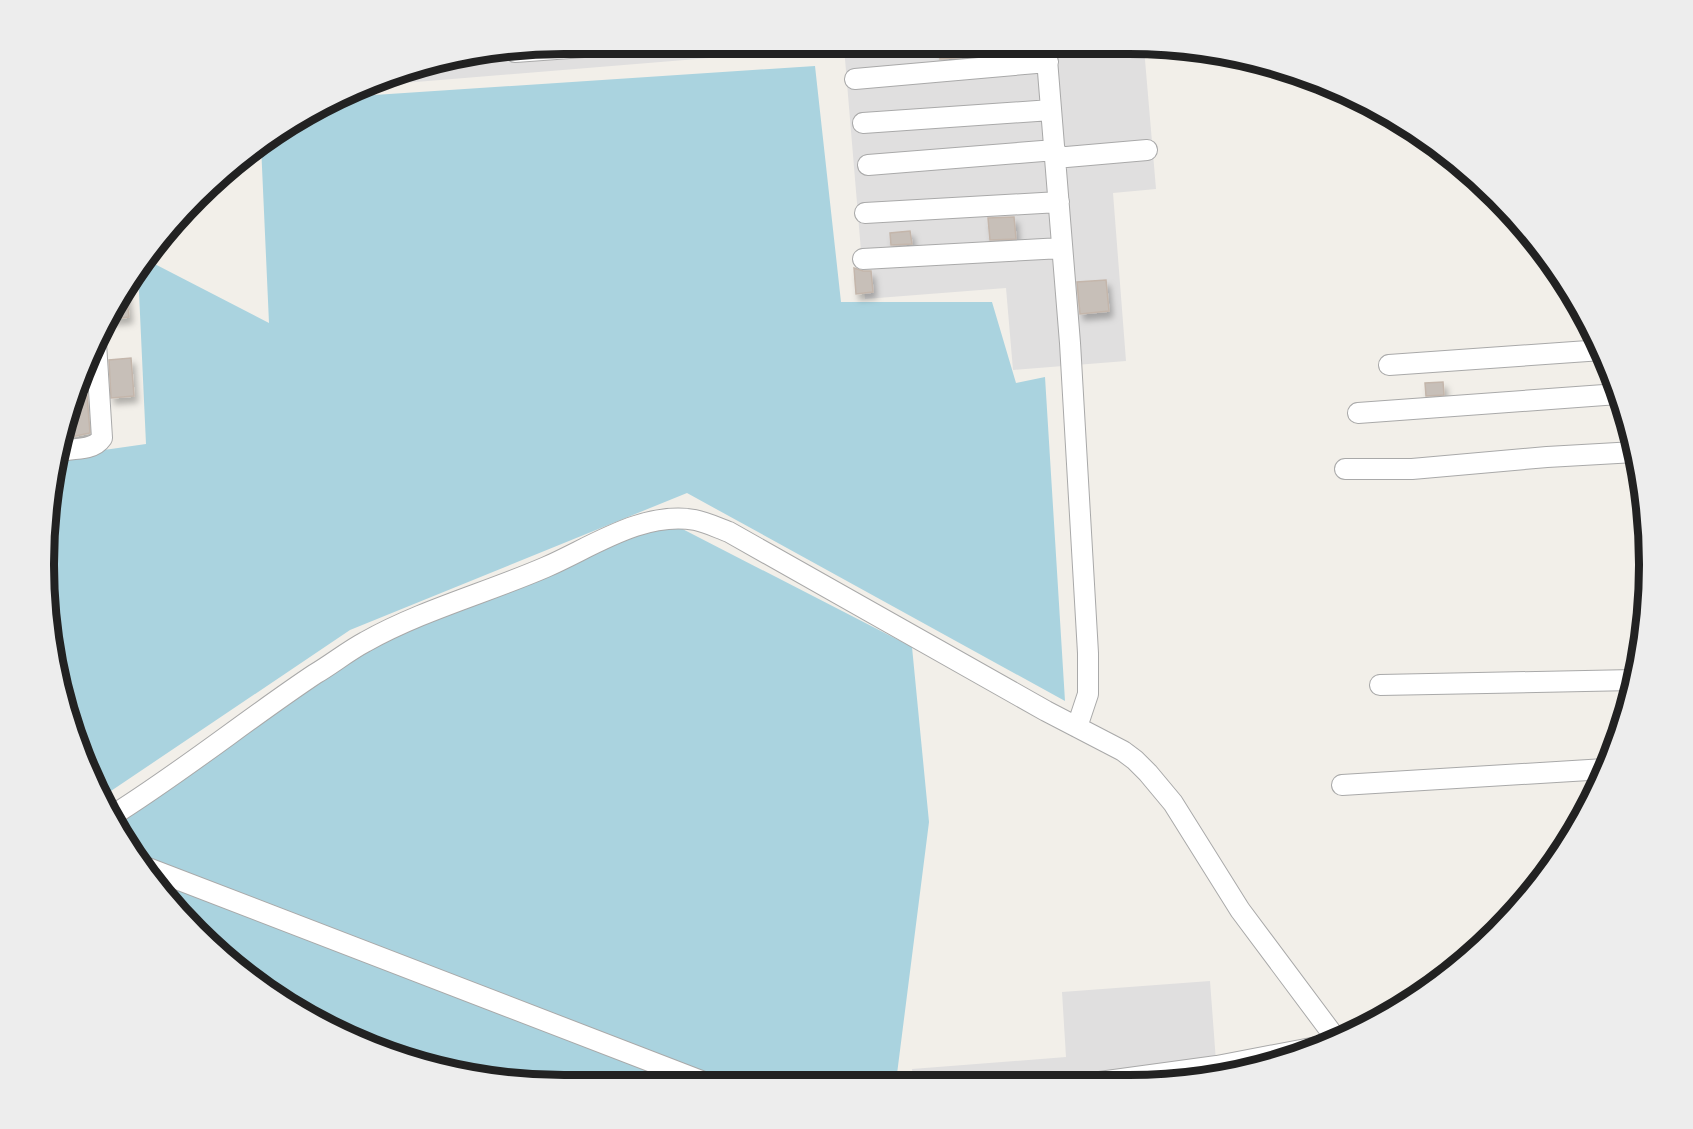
<svg xmlns="http://www.w3.org/2000/svg" width="1693" height="1129" font-family="Karla,sans-serif">
  <style>
    .residential { fill: #e0dfdf }
    .water { fill: #aad3df }
    .building { fill: #c7bfb8; stroke: #c4b6ab; stroke-width: 1.5; filter: url(#shadow) }
    .lines { fill: none; stroke-linecap: round; stroke-linejoin: round }
    .street-casing { stroke: #a9a9a9; stroke-width: 22 }
    .street { stroke: #fff; stroke-width: 20 }
    .rim { fill: none; stroke: #222; stroke-width: 8 }
  </style>
  <defs>
    <filter id="shadow"><feDropShadow dx="3.5" dy="6" stdDeviation="3" flood-color="#0004"/></filter>
  </defs>
  <rect width="100%" height="100%" fill="#f2efe9"/>
  <path class="residential" d="M 565,44 L 1144,48 L 1156,189 L 1113,193 L 1126,361 L 1013,370 L 1006,288 L 865,299 L 844,47 L 367,86 L 397,71 Z
    M 1210,981 L 1217,1075 L 1162,1084 L 914,1083 L 912,1069 L 1066,1057 L 1062,992 Z"/>
  <path class="water" d="M 815,66 L 841,302 L 992,302 L 1016,383 L 1045,377 L 1065,701 L 687,493 L 350,630 L 102,797 L 61,699 L 56,649 L 56,482 L 62,456 L 146,444 L 138,271 L 145,259 L 269,323 L 261,145 L 275,132 L 344,97 Z
    M 665,520 L 912,647 L 929,822 L 897,1074 L 830,1083 L 496,1081 L 334,1032 L 221,956 L 113,825 L 364,642 Z"/>
  <path class="building" d="M 939,46 L 978,46 L 978,56 L 940,59 Z
    M 1014,217 L 1016,239 L 990,240 L 988,218 Z
    M 910,231 L 912,244 L 891,245 L 890,233 Z
    M 854,268 L 863,271 L 871,271 L 873,292 L 856,294 Z
    M 1106,280 L 1109,311 L 1080,314 L 1077,282 Z
    M 126,290 L 129,317 L 110,319 L 116,309 Z
    M 131,358 L 134,396 L 111,398 L 109,360 Z
    M 1443,382 L 1444,395 L 1426,396 L 1425,383 Z
    M 87,395 L 90,433 L 66,438 L 76,396 Z"/>
  <g class="lines">
    <g class="street-casing">
      <path id="street" d="M 1046,47 L 1070,343 L 1088,653 L 1088,694 L 1077,727
        M 515,52 L 625,44
        M 855,79 L 1048,62
        M 863,123 L 1051,110
        M 1055,158 L 1147,150
        M 868,165 L 1055,150
        M 865,213 L 1059,202
        M 863,259 L 1062,248
        M 1389,365 L 1602,350
        M 1358,413 L 1618,394
        M 63,450 C 76,449 94,450 102,438 L 96,343
        M 1345,469 L 1412,469 L 1547,457 L 1635,452
        M 1380,685 L 1634,680
        M 1342,785 L 1605,769
        M 110,817 C 181,773 246,720 315,674 C 332,664 348,651 365,642 C 422,610 486,593 546,567 C 592,547 642,511 695,520 C 706,522 718,528 729,532 L 1046,711 L 1123,751 L 1135,760 L 1148,773 L 1173,803 L 1240,910 L 1337,1040
        M 148,868 L 704,1082
        M 1085,1084 L 1217,1066 L 1322,1046"/>
    </g>
    <use href="#street" class="street"/>
  </g>
  <path d="M0 0H1693V1129H0ZM564 54H1129A510 510 0 0 1 1639 564V565A510 510 0 0 1 1129 1075H564A510 510 0 0 1 54 565V564A510 510 0 0 1 564 54Z" fill="#ededed" fill-rule="evenodd"/>
  <path class="rim" d="M564 54H1129A510 510 0 0 1 1639 564V565A510 510 0 0 1 1129 1075H564A510 510 0 0 1 54 565V564A510 510 0 0 1 564 54Z"/>
</svg>
